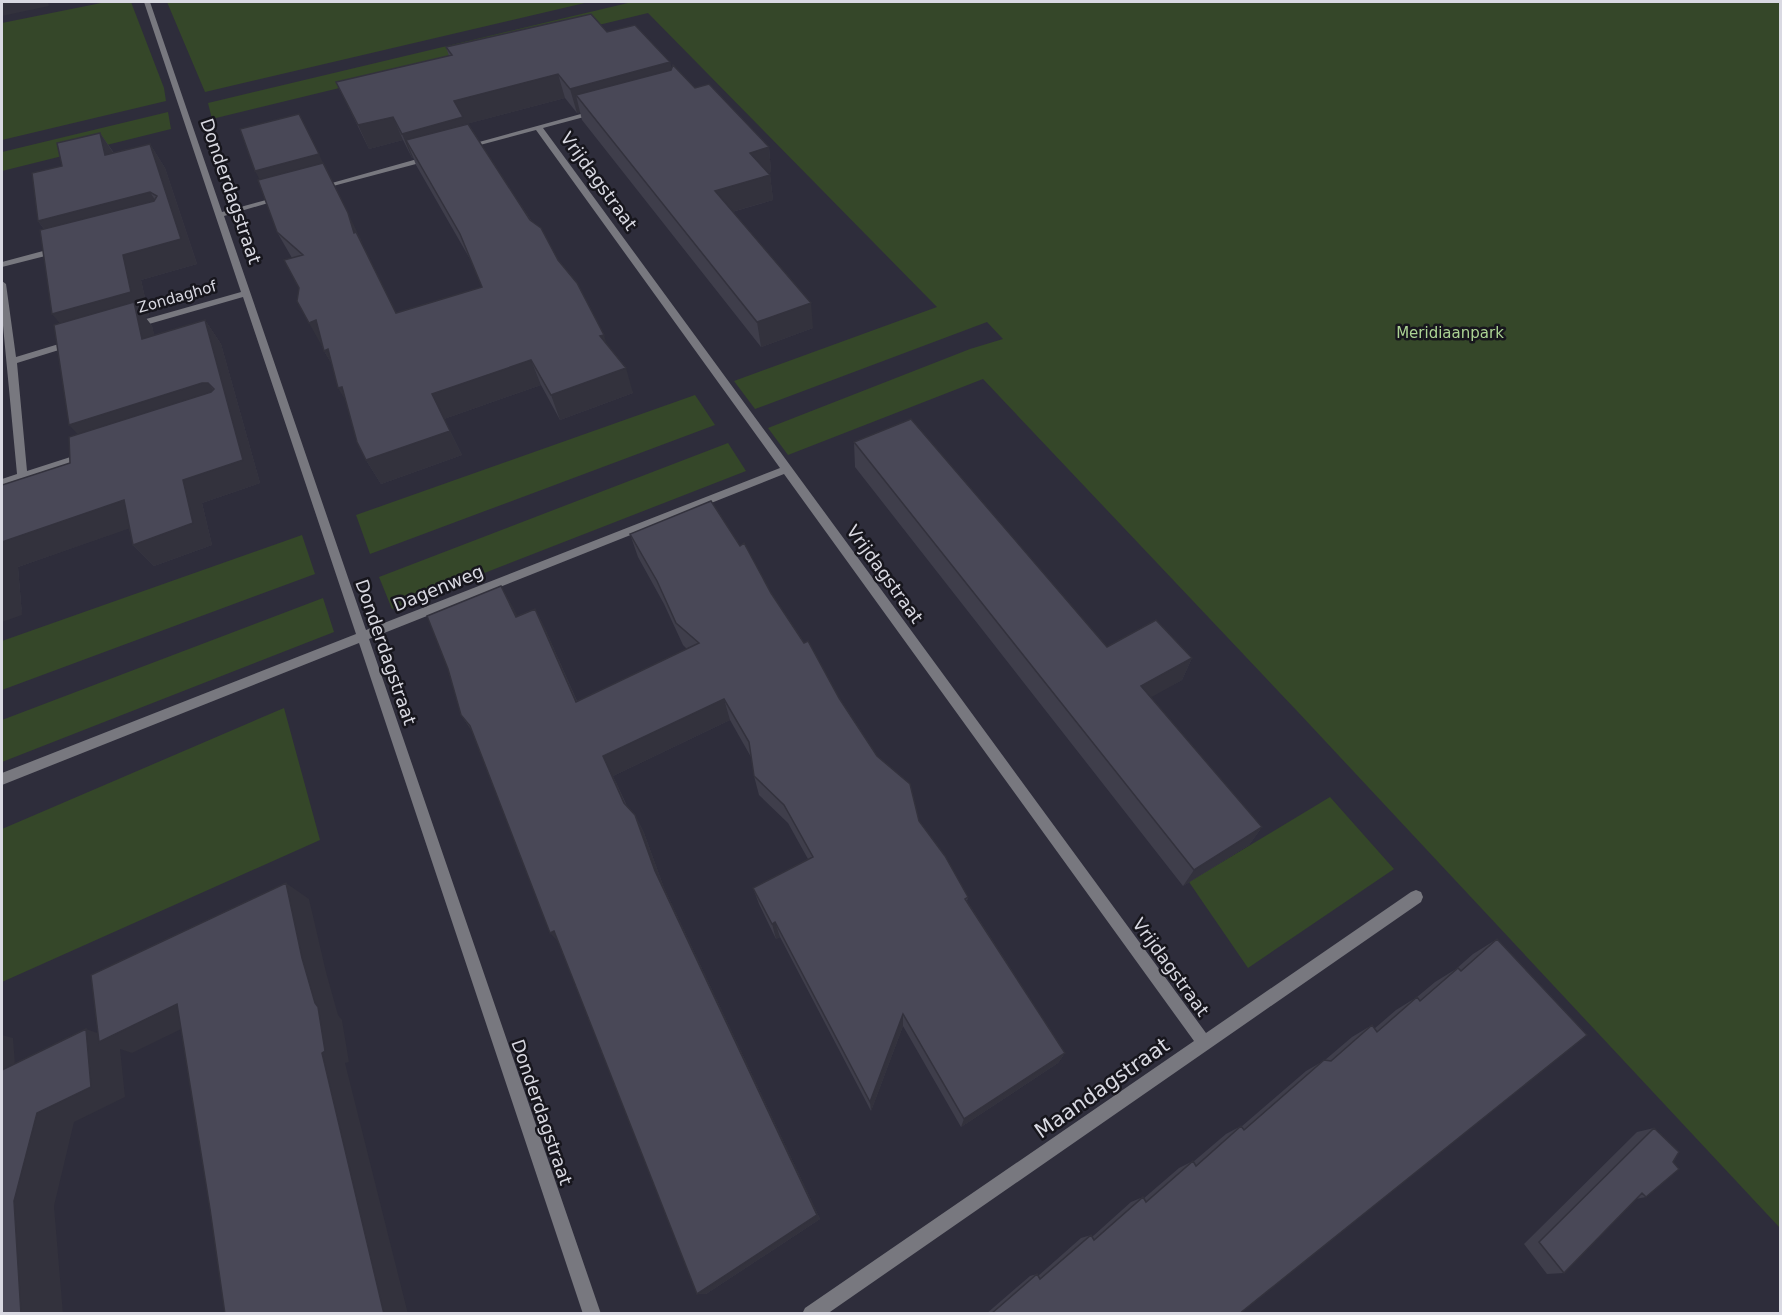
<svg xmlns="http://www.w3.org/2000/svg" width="1782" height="1315" font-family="'DejaVu Sans',sans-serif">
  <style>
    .green { fill: #354729 }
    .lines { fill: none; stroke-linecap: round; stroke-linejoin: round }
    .street { fill: #78787f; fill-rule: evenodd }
    .wall { fill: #3f3e4b }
    .shaded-wall { fill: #33323d }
    .building { fill: #494857; stroke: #33323d; stroke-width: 1.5 }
    .labels { text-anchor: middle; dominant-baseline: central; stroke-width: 5; stroke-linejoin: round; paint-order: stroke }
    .far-street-label { font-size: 15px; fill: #d9d9e2; stroke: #17161d }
    .far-park-label { font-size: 15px; fill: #acd394; stroke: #17161d }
    .street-label { font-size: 18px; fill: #d9d9e2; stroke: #17161d }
    .near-street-label { font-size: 21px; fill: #d9d9e2; stroke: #17161d }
  </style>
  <rect width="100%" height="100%" fill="#2e2d3b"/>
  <path class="green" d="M 106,2 L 131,2 L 164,88 L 166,101 L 2,140 L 2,23 Z
    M 167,2 L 589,2 L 205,92 Z
    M 632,2 L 1780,2 L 1780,1228 L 1298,712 L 983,379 L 788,455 L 768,428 L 970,349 L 1003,339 L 987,322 L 755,409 L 734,381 L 937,307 L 648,13 L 212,119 L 208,103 Z
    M 168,112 L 171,129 L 2,171 L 2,152 Z
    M 695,395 L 715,425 L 370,554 L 356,515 Z
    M 728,443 L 746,471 L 392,609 L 379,577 Z
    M 302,535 L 315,574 L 2,690 L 2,641 Z
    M 323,598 L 334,632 L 2,762 L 2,720 Z
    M 284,708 L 320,840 L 2,982 L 2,829 Z
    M 1330,797 L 1394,869 L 1248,968 L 1189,882 Z"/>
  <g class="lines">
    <path class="street" d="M 144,2 L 150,2 L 222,212 L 281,196 L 285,198 L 224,216 L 366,630 L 780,468 L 536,130 L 465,149 L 461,147 L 599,109 L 599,113 L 543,128 L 1206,1033 L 1411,892 L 1416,890 L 1421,892 L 1423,897 L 1421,902 L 827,1314 L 802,1314 L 805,1308 L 1194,1041 L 784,474 L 369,639 L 601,1314 L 583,1314 L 359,643 L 2,785 L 2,773 L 356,634 L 243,297 L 135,328 L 130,325 L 132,323 L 241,292 Z
      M 428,156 L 432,158 L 431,160 L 318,190 L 314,188 Z
      M 58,247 L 61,248 L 61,252 L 2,267 L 2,262 Z
      M 2,281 L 6,284 L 16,357 L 72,340 L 77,343 L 75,345 L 17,363 L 27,471 L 86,452 L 91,456 L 90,459 L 2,487 L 2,479 L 17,474 L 2,315 Z"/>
  </g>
  <path class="wall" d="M 607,32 L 670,62 L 671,70 L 769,147 L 771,172 L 768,173 L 770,175 L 773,200 L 732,212 L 813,328 L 761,347 L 582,120 L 580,112 L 577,113 L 565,98 L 466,124 L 558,260 L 607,345 L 633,393 L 560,420 L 541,385 L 444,419 L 462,455 L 381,484 L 366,460 L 346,401 L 332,364 L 324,351 L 299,288 L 292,258 L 277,232 L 360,238 L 363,246 L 396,313 L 482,287 L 470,259 L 416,165 L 413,157 L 412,158 L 403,140 L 369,149 L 336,82 L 449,56 L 446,47 Z
    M 100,133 L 114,153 L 150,144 L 165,168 L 197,264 L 141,280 L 149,316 L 145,317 L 152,326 L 154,335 L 205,320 L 221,344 L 260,483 L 202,503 L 212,545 L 154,566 L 133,545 L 129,528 L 18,567 L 22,615 L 2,485 L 70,463 L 78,435 L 44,229 L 38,221 L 62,166 Z
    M 854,442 L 1107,647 L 1192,658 L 1182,680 L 1150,697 L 1262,827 L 1249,845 L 1183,886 L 855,467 Z
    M 630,534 L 740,546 L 968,897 L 967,901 L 1065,1053 L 1058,1063 L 961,1127 L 903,1026 L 871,1111 L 780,937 L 776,939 L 759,904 L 753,888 L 808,859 L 788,823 L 759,795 L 754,776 L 751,757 L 730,720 L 613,776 L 627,806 L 635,815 L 644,833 L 664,888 L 820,1219 L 706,1294 L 697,1294 L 558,941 L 472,731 L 461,715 L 501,586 L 517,616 L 535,609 L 546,631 L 577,701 L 687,649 L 683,645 L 664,604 L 638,557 Z
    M 1497,939 L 1239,1314 L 986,1314 L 1030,1276 L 1037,1274 L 1038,1276 L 1081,1238 L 1091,1235 L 1092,1237 L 1131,1202 L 1143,1197 L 1143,1199 L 1179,1168 L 1193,1161 L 1193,1162 L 1226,1134 L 1241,1126 L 1241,1127 L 1306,1071 L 1325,1060 L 1352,1037 L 1372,1025 L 1374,1029 L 1396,1010 L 1417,997 L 1435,982 L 1456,969 L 1473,954 Z
    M 1654,1128 L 1646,1197 L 1636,1199 L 1564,1273 L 1547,1274 L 1524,1244 L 1637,1132 Z"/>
  <path class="shaded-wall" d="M 2,2 L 48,2 L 49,6 L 2,16 Z
    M 670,62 L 674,86 L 576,95 L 580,112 L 577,113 L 570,89 Z
    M 558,74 L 565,98 L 406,140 L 413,157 L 412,158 L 402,134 L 454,101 Z
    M 393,117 L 403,140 L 369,149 L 358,125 Z
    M 100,133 L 116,157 L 105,155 Z
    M 150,144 L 165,168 L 197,264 L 141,280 L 149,316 L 145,317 L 152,326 L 161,362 L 72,338 L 52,314 L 123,255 L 181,239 Z
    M 769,147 L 771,172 L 753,177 L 750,153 Z
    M 319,154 L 331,180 L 269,197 L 255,171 Z
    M 770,175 L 773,200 L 718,216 L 715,191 Z
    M 150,192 L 166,217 L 57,245 L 38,221 Z
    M 348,213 L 360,238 L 363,246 L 354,233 Z
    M 811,303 L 813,328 L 761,347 L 757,322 Z
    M 205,320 L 221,344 L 260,483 L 202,503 L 212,545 L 154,566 L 133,545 L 183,480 L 243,460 Z
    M 316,320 L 323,348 L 309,323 Z
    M 604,335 L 611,360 L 600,336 Z
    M 328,349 L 339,376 L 324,351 Z
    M 531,360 L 541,385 L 444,419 L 462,455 L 381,484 L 366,460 L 432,394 Z
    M 626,368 L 633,393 L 560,420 L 551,395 Z
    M 202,383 L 208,383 L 225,406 L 91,448 L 69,425 Z
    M 342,387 L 353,413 L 338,388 Z
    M 124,500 L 145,523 L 18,567 L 22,615 L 2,622 L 2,542 Z
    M 501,586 L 514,609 L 528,639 L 516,617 Z
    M 535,609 L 546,631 L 586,723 L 576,702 Z
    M 1192,658 L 1182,680 L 1132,708 L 1141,686 Z
    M 724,699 L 730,720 L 613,776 L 633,822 L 624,803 L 603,756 Z
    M 635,815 L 644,833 L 664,888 L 820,1219 L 706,1294 L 697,1294 L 655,871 Z
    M 1262,827 L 1249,845 L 1183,886 L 1194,870 Z
    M 286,883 L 309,899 L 326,972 L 338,1015 L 342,1020 L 349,1062 L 345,1063 L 408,1314 L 384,1314 L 322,1053 L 315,1003 L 302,958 Z
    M 775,922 L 780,937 L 776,939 L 772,924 Z
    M 554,931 L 564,948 L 550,933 Z
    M 177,1004 L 206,1017 L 132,1053 L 120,1049 L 125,1097 L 74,1122 L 54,1206 L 63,1314 L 21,1314 L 14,1201 L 37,1113 L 86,1029 L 109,1037 Z
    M 903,1014 L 903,1026 L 871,1111 L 870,1102 Z
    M 2,1035 L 13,1038 L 17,1091 L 2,1087 Z
    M 1065,1053 L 1058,1063 L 961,1127 L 964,1119 Z"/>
  <path class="building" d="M 591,14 L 607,32 L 635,25 L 670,62 L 570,89 L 558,74 L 454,101 L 463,117 L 402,134 L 393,117 L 358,125 L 336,82 L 452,55 L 446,47 Z
    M 673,65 L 695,88 L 709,84 L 769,147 L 750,153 L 770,175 L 715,191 L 811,303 L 757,322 L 576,95 L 671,70 Z
    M 299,114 L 319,154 L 255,171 L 240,129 Z
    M 468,124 L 530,220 L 541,228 L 558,260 L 577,283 L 604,335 L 600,336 L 626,368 L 551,395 L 531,360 L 432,394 L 450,431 L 366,460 L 357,442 L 342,387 L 338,388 L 328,349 L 324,351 L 316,320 L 309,323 L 297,301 L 299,288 L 284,260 L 303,255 L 277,232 L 258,180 L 323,163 L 348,213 L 354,233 L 356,232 L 396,313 L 482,287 L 460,234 L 406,140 Z
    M 100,133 L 105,155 L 150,144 L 181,239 L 123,255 L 131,292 L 52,314 L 40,230 L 154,201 L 157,196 L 150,192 L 38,221 L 32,173 L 62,166 L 57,143 Z
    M 134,302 L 142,339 L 205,320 L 243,460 L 183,480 L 193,523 L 133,545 L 124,500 L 2,542 L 2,485 L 70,463 L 69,437 L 211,392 L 214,389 L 208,383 L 202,383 L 69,425 L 54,325 Z
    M 911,419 L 1107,647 L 1156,620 L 1192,658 L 1141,686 L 1262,827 L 1194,870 L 854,442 Z
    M 711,501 L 740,546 L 744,543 L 771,593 L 804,643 L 808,641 L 839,698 L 877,756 L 910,784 L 919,821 L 945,856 L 968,897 L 965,899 L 1065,1053 L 964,1119 L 903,1014 L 870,1102 L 775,922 L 772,924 L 753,888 L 813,857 L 784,805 L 754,776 L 749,742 L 724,699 L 603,756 L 624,803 L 635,815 L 655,871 L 817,1215 L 697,1294 L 554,931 L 550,933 L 470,726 L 461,715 L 448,669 L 427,616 L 501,586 L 516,617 L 535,609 L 576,702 L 699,643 L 676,623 L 657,581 L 630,534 Z
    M 286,883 L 302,958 L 315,1003 L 318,1007 L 325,1051 L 322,1053 L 384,1314 L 225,1314 L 210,1209 L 177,1004 L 99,1042 L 91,975 Z
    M 1497,939 L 1587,1035 L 1239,1314 L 991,1314 L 1037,1274 L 1040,1279 L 1091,1235 L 1094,1240 L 1143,1197 L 1146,1202 L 1193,1161 L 1196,1166 L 1241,1126 L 1244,1130 L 1324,1060 L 1331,1061 L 1372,1025 L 1377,1032 L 1417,997 L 1420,1001 L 1458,968 L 1461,971 Z
    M 86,1029 L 91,1087 L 37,1113 L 14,1201 L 21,1314 L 2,1314 L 2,1070 Z
    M 1654,1128 L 1679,1152 L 1673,1162 L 1679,1169 L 1646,1197 L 1642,1193 L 1564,1273 L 1539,1242 Z"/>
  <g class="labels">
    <g class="far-street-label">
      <text transform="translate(177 297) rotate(-16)">Zondaghof</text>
    </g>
    <g class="far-park-label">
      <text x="1450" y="333">Meridiaanpark</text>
    </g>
    <g class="street-label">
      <text transform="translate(599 181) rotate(54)">Vrijdagstraat</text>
      <text transform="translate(231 191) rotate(71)">Donderdagstraat</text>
      <text transform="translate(885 574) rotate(54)">Vrijdagstraat</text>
      <text transform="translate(438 588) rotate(-22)">Dagenweg</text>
      <text transform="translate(386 652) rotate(71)">Donderdagstraat</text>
      <text transform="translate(1171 967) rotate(54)">Vrijdagstraat</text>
      <text transform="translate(542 1112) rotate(71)">Donderdagstraat</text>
    </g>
    <g class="near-street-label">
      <text transform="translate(1102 1088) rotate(-35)">Maandagstraat</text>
    </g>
  </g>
  <rect width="1782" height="1315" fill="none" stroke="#d9d9e2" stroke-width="6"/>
</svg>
